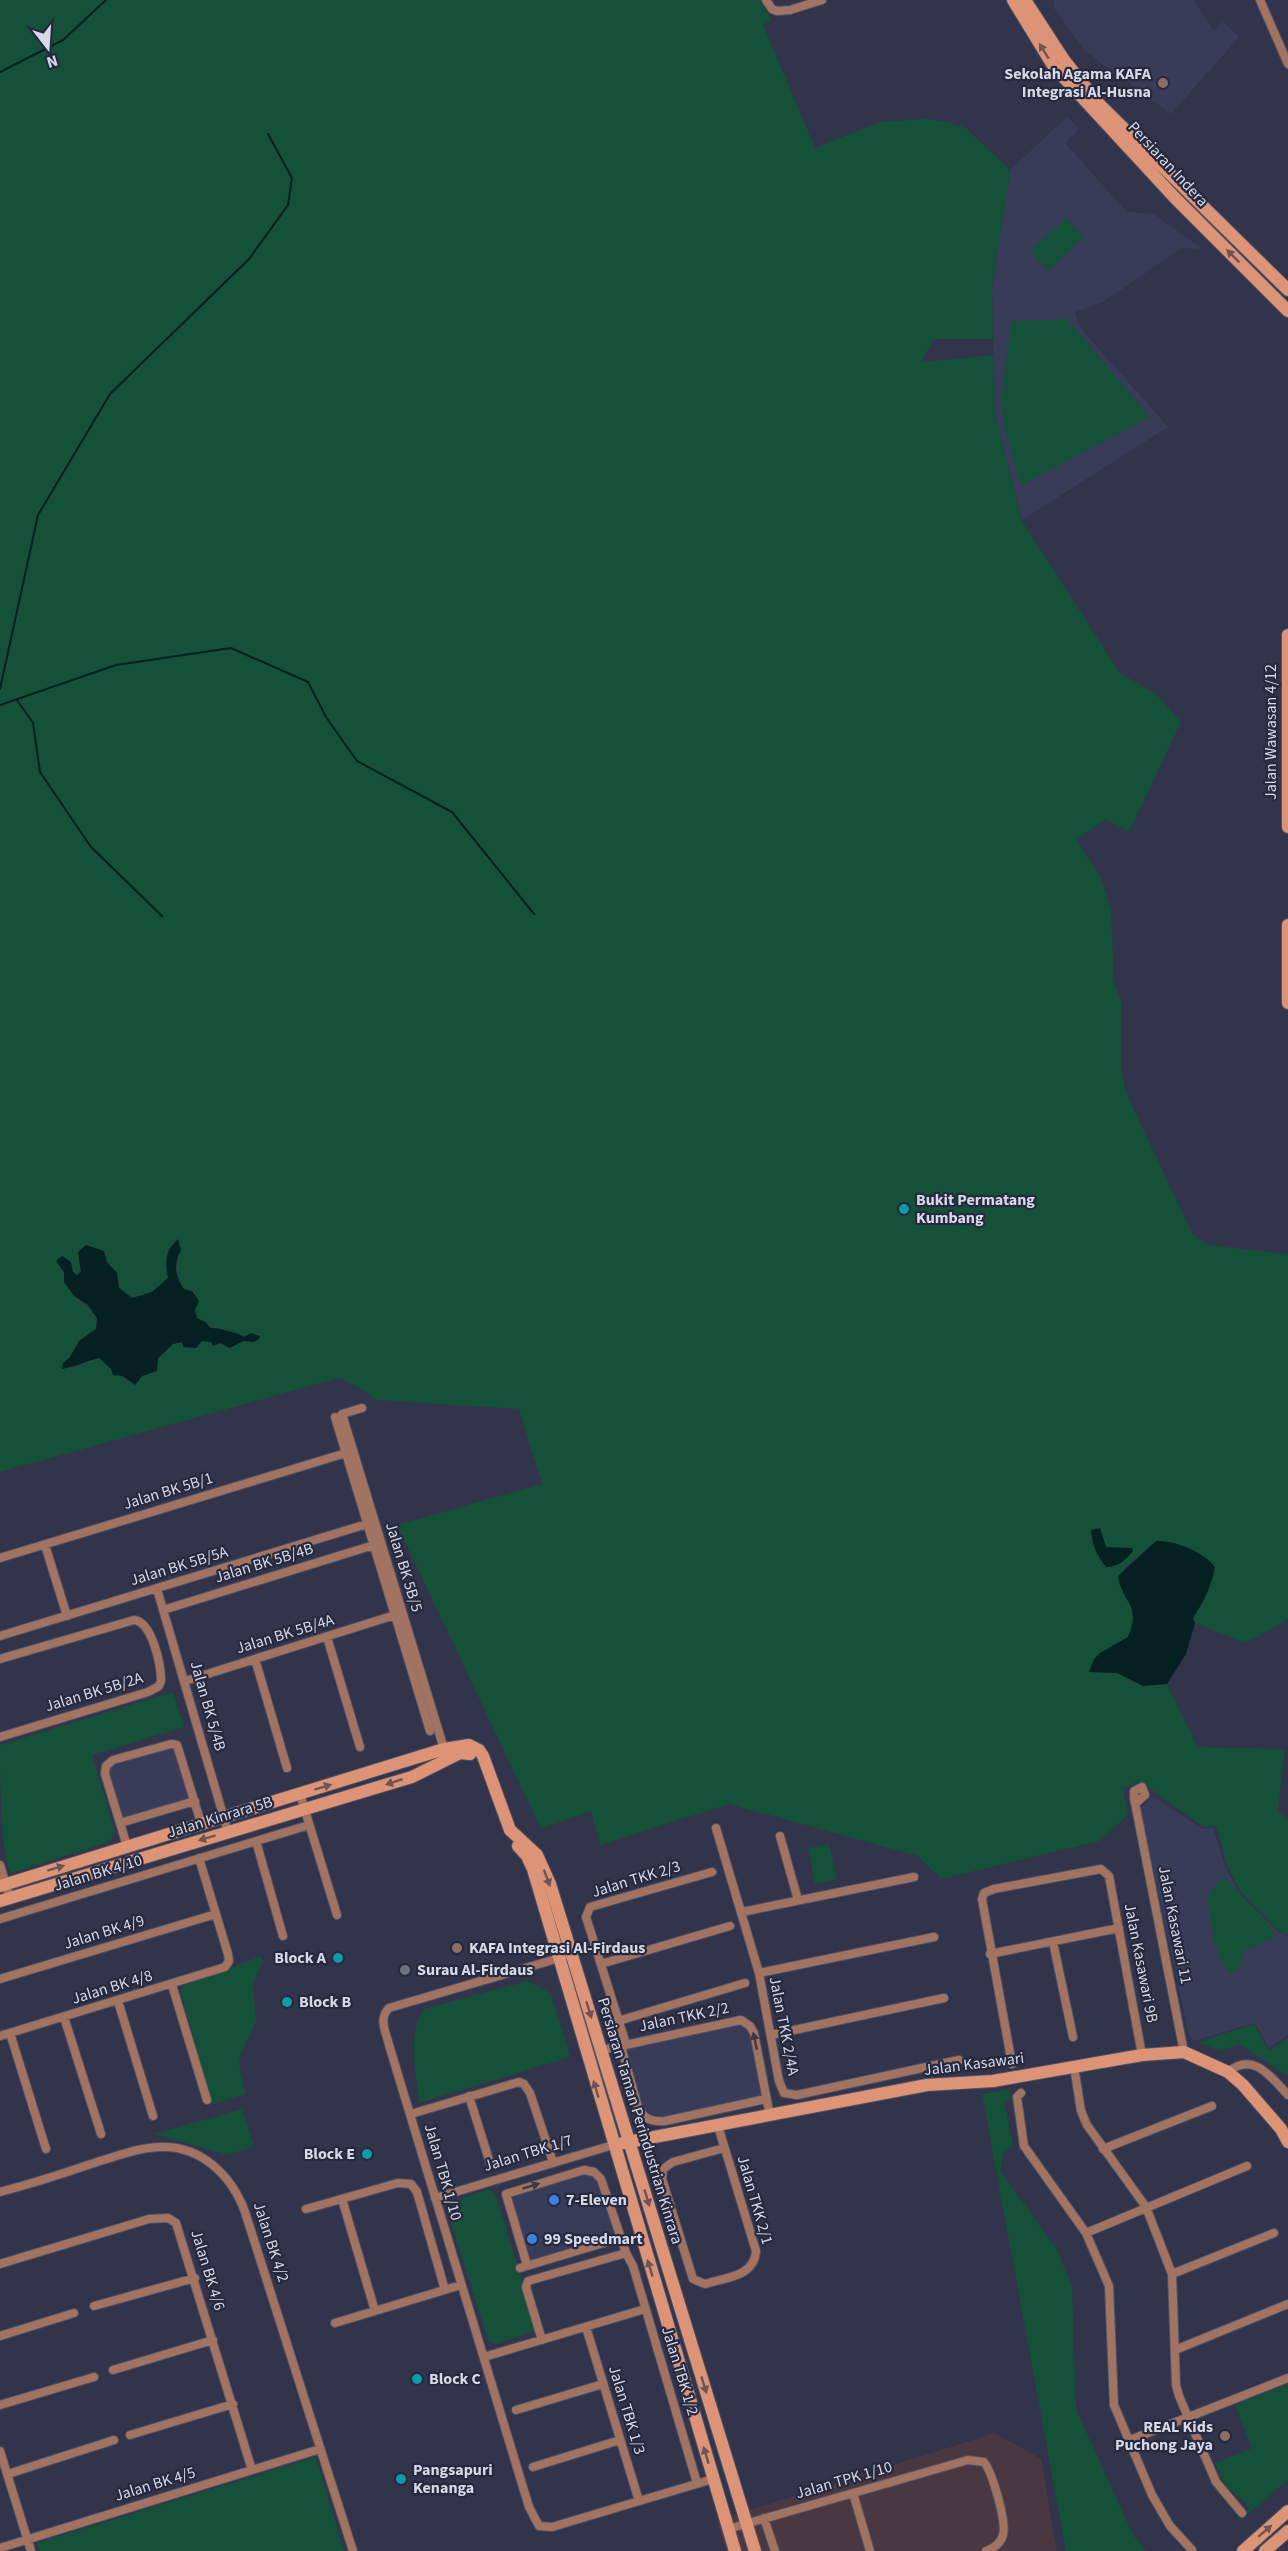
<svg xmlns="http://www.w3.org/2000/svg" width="1288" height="2551" font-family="'Source Sans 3',sans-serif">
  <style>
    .built { fill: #393c59 }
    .industrial { fill: #493741 }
    .green { fill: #155139; fill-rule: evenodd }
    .water { fill: #042021 }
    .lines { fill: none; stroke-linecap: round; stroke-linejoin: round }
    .stream { stroke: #042021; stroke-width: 2 }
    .street-casing { stroke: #4f5266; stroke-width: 10 }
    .secondary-casing { stroke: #4f5266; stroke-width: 14 }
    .street { stroke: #a17360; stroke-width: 8 }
    .secondary { stroke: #dd9476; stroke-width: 12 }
    .oneway { fill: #705455 }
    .oneway2 { fill: #3f3946 }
    .education-dot { fill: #8d6e63; stroke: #272a3f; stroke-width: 2 }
    .culture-dot { fill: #0f9aa8; stroke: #272a3f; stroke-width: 2 }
    .worship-dot { fill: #6b7280; stroke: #272a3f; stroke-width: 2 }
    .shop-dot { fill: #3f7fe0; stroke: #272a3f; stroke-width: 2 }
    .labels { text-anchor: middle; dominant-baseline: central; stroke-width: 4.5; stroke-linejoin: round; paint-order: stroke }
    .poi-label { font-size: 16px; font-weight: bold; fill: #d6d9e7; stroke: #272a3f; text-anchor: start }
    .street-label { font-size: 16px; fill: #d6d9e7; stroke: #272a3f }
  </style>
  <rect width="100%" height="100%" fill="#31344a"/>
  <path class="built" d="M 1054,0 L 1194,0 L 1214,31 L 1223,22 L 1239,37 L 1171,114 L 1085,51 L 1054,8 Z
    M 1067,117 L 1080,129 L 1065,143 L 1127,212 L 1154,214 L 1202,249 L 1182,248 L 1103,302 L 1075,312 L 1078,325 L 1168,427 L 1022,520 L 995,414 L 992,289 L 1010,170 Z
    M 174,1747 L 192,1799 L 122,1820 L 109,1768 L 114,1763 Z
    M 1153,1797 L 1203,1829 L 1213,1828 L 1225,1866 L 1238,1892 L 1279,1932 L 1288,1936 L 1288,2035 L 1269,2048 L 1255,2023 L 1193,2041 L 1189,2035 L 1140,1808 Z
    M 738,2023 L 746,2026 L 751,2034 L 762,2096 L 665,2118 L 649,2117 L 641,2107 L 625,2049 Z
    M 584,2173 L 593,2175 L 598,2181 L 616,2236 L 530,2261 L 510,2196 Z"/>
  <path class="industrial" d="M 995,2433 L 1041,2459 L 1057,2551 L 726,2551 L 717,2520 Z"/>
  <path class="green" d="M 0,0 L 760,0 L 771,20 L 763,25 L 815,148 L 880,122 L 926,119 L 947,122 L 966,128 L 1010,170 L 992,289 L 993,339 L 934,339 L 921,362 L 994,355 L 995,414 L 1022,521 L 1120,673 L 1156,694 L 1181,722 L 1129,832 L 1106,819 L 1076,840 L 1101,878 L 1111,911 L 1114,982 L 1121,1002 L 1122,1069 L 1125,1091 L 1193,1235 L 1209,1245 L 1288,1254 L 1288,1617 L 1283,1623 L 1245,1643 L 1195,1623 L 1193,1618 C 1204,1601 1211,1587 1215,1567 L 1178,1546 L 1156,1541 L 1124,1568 L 1119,1584 C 1132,1605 1139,1613 1128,1637 C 1109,1648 1097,1651 1090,1672 L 1117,1673 L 1143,1686 L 1167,1684 L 1198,1747 L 1285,1749 L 1278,1810 L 1288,1820 L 1288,1935 L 1279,1931 L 1239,1890 L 1227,1865 L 1216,1826 L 1204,1827 L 1139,1781 L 1123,1788 L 1128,1815 L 1099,1841 L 941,1879 L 918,1856 L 729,1804 L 600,1845 L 591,1811 L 541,1829 L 397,1525 L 542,1484 L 519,1409 L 377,1400 L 360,1388 L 339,1378 L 0,1472 ZM 168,1248 L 181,1250 C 167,1278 190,1292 197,1318 L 205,1322 L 211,1328 L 219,1328 L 226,1333 L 237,1332 L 254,1342 L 243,1341 L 230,1348 L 220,1343 L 202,1341 L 173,1344 L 142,1376 L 128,1381 L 100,1358 L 87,1361 L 73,1368 L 63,1363 L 70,1358 L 79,1341 L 96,1329 L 97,1317 C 86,1303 64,1292 64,1272 L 77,1275 L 81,1272 L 79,1263 L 104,1251 L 107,1262 L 117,1273 L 119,1288 L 132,1298 L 152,1292 L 168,1278 L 166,1266 Z
    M 1066,218 L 1084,237 L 1048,271 L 1030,251 Z
    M 1067,319 L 1150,417 L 1021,485 L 1004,426 L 1001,403 L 1011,321 Z
    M 173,1692 L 184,1727 L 92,1755 L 115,1832 L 109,1842 L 11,1873 C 0,1855 0,1772 0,1745 Z
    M 829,1844 L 837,1879 L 815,1884 L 808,1848 Z
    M 1225,1878 L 1273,1928 L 1273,1938 L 1243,1952 L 1240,1968 L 1232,1973 C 1213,1961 1211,1917 1207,1896 L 1219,1881 Z
    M 261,1956 L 263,1961 L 253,1983 L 256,2022 L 240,2055 L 239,2064 L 246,2094 L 212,2104 L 181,1993 L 183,1986 Z
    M 528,1981 L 551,1993 L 570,2057 L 419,2103 C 417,2073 406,2035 424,2009 Z
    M 1254,2024 L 1269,2051 L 1288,2038 L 1288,2076 L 1239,2044 L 1220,2051 L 1198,2042 Z
    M 1009,2089 L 1011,2099 L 1004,2101 L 1013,2145 L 1003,2154 L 1001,2172 L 1058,2251 L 1072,2287 L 1076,2409 L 1133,2535 L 1146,2551 L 1066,2551 L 982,2094 Z
    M 242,2109 L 254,2146 L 228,2155 L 154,2134 Z
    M 489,2189 L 495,2194 L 538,2330 L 495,2344 L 488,2340 L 447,2210 L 452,2202 Z
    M 1288,2384 L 1288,2480 L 1241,2520 L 1239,2517 L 1249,2508 L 1239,2495 L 1236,2497 L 1222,2480 L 1215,2463 L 1252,2448 L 1235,2405 Z
    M 316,2457 L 344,2551 L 40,2551 L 37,2543 Z"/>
  <path class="water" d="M 178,1239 L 181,1250 C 173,1264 175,1276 184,1289 L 192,1291 L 199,1301 L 195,1310 L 197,1318 L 205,1322 L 211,1328 C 218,1328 239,1333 244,1337 L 251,1333 L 260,1336 L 259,1339 L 254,1342 L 243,1341 L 230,1348 L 220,1343 L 213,1346 L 211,1342 L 202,1341 L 196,1348 L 183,1347 L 182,1342 L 173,1344 L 158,1358 L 157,1371 L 142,1376 L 135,1385 L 123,1376 L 113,1375 L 111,1369 L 99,1358 C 86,1361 75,1367 62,1369 L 63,1363 L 70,1357 L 79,1341 L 96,1329 L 97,1318 L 88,1305 L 74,1296 L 64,1282 L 64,1272 L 56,1261 L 62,1256 L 71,1262 L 73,1272 L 77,1275 L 81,1272 L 78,1252 L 86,1245 L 104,1251 L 107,1262 L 117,1273 L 119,1288 L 132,1298 L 152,1292 L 168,1278 C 165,1262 165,1251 178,1239 Z
    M 1100,1528 L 1106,1547 L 1132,1548 L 1133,1551 C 1126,1560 1118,1567 1106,1567 C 1097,1556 1092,1545 1091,1530 Z
    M 1156,1541 C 1175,1540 1204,1552 1215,1567 C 1211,1587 1204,1601 1193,1618 L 1195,1623 L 1186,1654 L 1167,1684 L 1143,1686 L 1117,1673 L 1089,1672 L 1094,1659 L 1100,1653 L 1128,1637 C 1142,1605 1122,1603 1118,1576 Z"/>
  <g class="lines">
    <path class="stream" d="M 0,72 L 63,40 L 106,0
      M 0,689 L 38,515 L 110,394 L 249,259 L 288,205 L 292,178 L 268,134
      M 17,700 L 33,723 L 40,772 L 91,847 L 162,916
      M 0,705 L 116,665 L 231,648 L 308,682 L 326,717 L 357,761 L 452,812 L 534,914"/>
    <g class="street-casing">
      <path id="street" d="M 766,0 L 772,9 L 777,11 L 790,10 L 822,0
        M 1260,0 L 1288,64
        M 362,1408 L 342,1414 L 445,1752
        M 335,1417 L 430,1731
        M 45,1545 L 67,1616
        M 0,1558 L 346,1453
        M 157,1589 L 228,1832
        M 163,1610 L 374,1545
        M 0,1636 L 367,1524
        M 327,1637 L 360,1747
        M 0,1659 L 134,1620 C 152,1622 161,1664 161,1681 L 159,1686 L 148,1692 L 0,1737
        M 255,1659 L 287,1768
        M 185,1681 L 395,1615
        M 300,1794 L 337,1915
        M 1136,1803 L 1145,1795 L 1142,1787 L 1134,1791 L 1134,1798 L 1184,2052
        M 120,1823 L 195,1801
        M 716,1828 L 759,1973 L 779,2081 L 784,2093 L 797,2095 L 959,2060
        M 780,1836 L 798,1900
        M 256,1841 L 283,1936
        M 127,1846 L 105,1774 L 106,1766 L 113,1760 L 171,1744 L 177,1745 L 201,1823
        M 0,1865 L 10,1898
        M 742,1912 L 914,1877
        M 0,1919 L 309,1825
        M 1053,1942 L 1073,2037
        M 990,1954 L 1119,1928
        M 563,1957 L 389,2008 C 378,2019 386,2032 389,2045 L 529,2507 L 539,2526 L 552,2527 L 713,2479
        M 601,1964 L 730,1926
        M 759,1973 L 934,1937
        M 0,1979 L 216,1914
        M 172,1985 L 207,2100
        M 118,2001 L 153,2116
        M 64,2017 L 101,2134
        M 618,2021 L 745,1983
        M 10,2033 L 46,2149
        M 771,2035 L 944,1998
        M 0,2036 L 225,1967 L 229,1961 L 228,1954 L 199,1858
        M 626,2044 L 586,1917 L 590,1907 L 712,1872
        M 621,2046 L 638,2107 C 644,2119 651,2122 665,2121 L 766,2099
        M 602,2050 L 741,2020 L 750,2026 L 754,2033 L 770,2116
        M 1012,2064 L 982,1899 L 984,1893 L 994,1889 L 1101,1869 L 1109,1876 L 1142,2055
        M 1074,2066 L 1081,2111 L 1087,2125 L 1146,2207 L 1172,2274 L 1176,2385 L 1179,2396 L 1216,2482 L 1242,2513
        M 1228,2072 C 1253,2051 1271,2077 1288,2095
        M 1021,2093 L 1017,2097 L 1024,2146 L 1086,2233 L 1109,2286 L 1114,2405 L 1152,2495 L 1170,2526 L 1192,2550
        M 469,2096 L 490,2163
        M 411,2114 L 519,2082 L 524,2084 L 530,2093 L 553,2162
        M 718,2126 L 756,2251 C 754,2277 727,2277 705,2284 L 693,2279 L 662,2179 L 663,2169 L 673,2162 L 724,2148
        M 1103,2149 L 1212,2106
        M 0,2192 C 30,2184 59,2175 88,2165 C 111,2158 135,2148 160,2147 C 201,2145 232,2176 245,2212 L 353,2551
        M 435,2198 L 613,2145
        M 342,2199 L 375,2311
        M 306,2209 L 398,2183 L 411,2184 L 417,2192 L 445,2290
        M 1086,2233 L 1247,2166
        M 0,2264 L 149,2219 L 168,2218 L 176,2223 L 252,2470
        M 527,2265 L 506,2194 L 584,2170 L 594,2172 L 601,2179 L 626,2253
        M 520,2268 L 620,2238
        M 1172,2274 L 1274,2233
        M 94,2306 L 195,2278
        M 335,2323 L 461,2285
        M 586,2327 L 639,2501
        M 0,2336 L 74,2313
        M 542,2340 L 526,2287 L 528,2281 L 626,2253 L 633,2266 L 697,2483
        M 1175,2350 L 1288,2304
        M 484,2357 L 645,2309
        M 113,2370 L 213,2340
        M 0,2405 L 94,2377
        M 516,2410 L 603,2384
        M 130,2435 L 233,2404
        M 1130,2440 L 1288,2378
        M 0,2451 L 31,2551
        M 533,2467 L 620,2440
        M 8,2474 L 114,2440
        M 853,2493 L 870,2551
        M 764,2518 L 775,2551
        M 728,2529 L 968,2460 L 984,2462 C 992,2472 1007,2522 1003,2535 C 1001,2543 994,2548 986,2551
        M 0,2548 L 320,2449"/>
    </g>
    <g class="secondary-casing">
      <path id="secondary" d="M 1013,0 L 1054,67 L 1175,198 L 1288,311
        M 1025,0 L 1064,60 L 1099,104 L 1288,290
        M 1288,635 L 1288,827
        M 1288,925 L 1288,1003
        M 518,1846 L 527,1856 L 533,1869 L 735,2551
        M 0,1886 L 444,1749 L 469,1745 L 479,1750 L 483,1756 L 510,1830 L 537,1855 L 550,1884 L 755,2551
        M 0,1901 L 385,1785 L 412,1777 L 460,1753 L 470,1754
        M 623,2143 L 927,2085 L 993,2081 L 1142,2055 L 1184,2052 L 1228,2072 L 1243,2085 L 1281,2129 L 1288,2142
        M 1243,2551 L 1288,2511
        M 1265,2551 L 1288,2531"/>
    </g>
    <use href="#street" class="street"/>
    <use href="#secondary" class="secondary"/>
  </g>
  <defs><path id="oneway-solid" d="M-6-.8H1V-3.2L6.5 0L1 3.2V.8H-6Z" transform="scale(1.5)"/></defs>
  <g class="oneway">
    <use href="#oneway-solid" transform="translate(1044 51) rotate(-122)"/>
    <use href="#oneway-solid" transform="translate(1233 256) rotate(-135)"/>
    <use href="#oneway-solid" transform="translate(394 1782) rotate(162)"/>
    <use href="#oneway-solid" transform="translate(323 1787) rotate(-17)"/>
    <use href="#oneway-solid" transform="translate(207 1838) rotate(163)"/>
    <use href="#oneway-solid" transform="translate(56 1868) rotate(-17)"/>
    <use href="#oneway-solid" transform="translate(547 1878) rotate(70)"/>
    <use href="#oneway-solid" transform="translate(589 2010) rotate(73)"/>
    <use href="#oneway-solid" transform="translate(596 2089) rotate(-106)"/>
    <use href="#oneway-solid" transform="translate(647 2198) rotate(73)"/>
    <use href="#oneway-solid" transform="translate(650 2268) rotate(-107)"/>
    <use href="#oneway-solid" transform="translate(704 2385) rotate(73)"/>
    <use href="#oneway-solid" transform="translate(706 2455) rotate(-107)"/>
    <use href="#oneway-solid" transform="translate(1265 2531) rotate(-41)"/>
  </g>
  <g class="oneway2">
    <use href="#oneway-solid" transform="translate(755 2041) rotate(-102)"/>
    <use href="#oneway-solid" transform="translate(531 2186) rotate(-17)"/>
  </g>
  <g class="education-dot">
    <circle cx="1163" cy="83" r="6"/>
    <circle cx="457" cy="1948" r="6"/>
    <circle cx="1225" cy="2436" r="6"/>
  </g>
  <g class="culture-dot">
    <circle cx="904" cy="1209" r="6"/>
    <circle cx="338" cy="1958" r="6"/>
    <circle cx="287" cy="2002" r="6"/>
    <circle cx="367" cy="2154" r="6"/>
    <circle cx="417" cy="2379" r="6"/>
    <circle cx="401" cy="2479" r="6"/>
  </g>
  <circle class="worship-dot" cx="405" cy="1970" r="6"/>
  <g class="shop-dot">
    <circle cx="554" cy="2200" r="6"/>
    <circle cx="532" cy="2239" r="6"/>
  </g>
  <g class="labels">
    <g class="poi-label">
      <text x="1151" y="74" text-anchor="end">Sekolah Agama KAFA<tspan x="1151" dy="18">Integrasi Al-Husna</tspan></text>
      <text x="916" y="1200">Bukit Permatang<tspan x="916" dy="18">Kumbang</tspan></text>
      <text x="469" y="1948">KAFA Integrasi Al-Firdaus</text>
      <text x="326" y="1958" text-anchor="end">Block A</text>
      <text x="417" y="1970">Surau Al-Firdaus</text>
      <text x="299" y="2002">Block B</text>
      <text x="355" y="2154" text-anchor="end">Block E</text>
      <text x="566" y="2200">7-Eleven</text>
      <text x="544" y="2239">99 Speedmart</text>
      <text x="429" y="2379">Block C</text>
      <text x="1213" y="2427" text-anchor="end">REAL Kids<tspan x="1213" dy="18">Puchong Jaya</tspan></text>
      <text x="413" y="2470">Pangsapuri<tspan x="413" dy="18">Kenanga</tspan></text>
    </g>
    <g class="street-label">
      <text transform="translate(1168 164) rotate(47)">Persiaran Indera</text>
      <text transform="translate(1271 732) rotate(-90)">Jalan Wawasan 4/12</text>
      <text transform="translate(168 1491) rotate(-17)">Jalan BK 5B/1</text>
      <text transform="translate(264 1563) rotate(-17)">Jalan BK 5B/4B</text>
      <text transform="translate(179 1566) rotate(-17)">Jalan BK 5B/5A</text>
      <text transform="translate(404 1567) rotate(73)">Jalan BK 5B/5</text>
      <text transform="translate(285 1634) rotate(-17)">Jalan BK 5B/4A</text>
      <text transform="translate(94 1692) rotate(-17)">Jalan BK 5B/2A</text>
      <text transform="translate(208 1706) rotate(74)">Jalan BK 5/4B</text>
      <text transform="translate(220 1817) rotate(-17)">Jalan Kinrara 5B</text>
      <text transform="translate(98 1873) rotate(-17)">Jalan BK 4/10</text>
      <text transform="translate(636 1879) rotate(-17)">Jalan TKK 2/3</text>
      <text transform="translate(1175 1925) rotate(79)">Jalan Kasawari 11</text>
      <text transform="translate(104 1932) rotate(-17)">Jalan BK 4/9</text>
      <text transform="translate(1141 1963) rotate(79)">Jalan Kasawari 9B</text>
      <text transform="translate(112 1987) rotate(-17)">Jalan BK 4/8</text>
      <text transform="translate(684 2017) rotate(-12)">Jalan TKK 2/2</text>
      <text transform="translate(784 2026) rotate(79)">Jalan TKK 2/4A</text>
      <text transform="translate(974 2064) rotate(-7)">Jalan Kasawari</text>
      <text transform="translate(640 2121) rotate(73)">Persiaran Taman Perindustrian Kinrara</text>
      <text transform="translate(528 2153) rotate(-17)">Jalan TBK 1/7</text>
      <text transform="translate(443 2172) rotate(74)">Jalan TBK 1/10</text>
      <text transform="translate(755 2200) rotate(74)">Jalan TKK 2/1</text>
      <text transform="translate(271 2242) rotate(72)">Jalan BK 4/2</text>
      <text transform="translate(208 2270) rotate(73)">Jalan BK 4/6</text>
      <text transform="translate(680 2371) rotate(73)">Jalan TBK 1/2</text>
      <text transform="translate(627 2410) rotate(73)">Jalan TBK 1/3</text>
      <text transform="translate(844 2480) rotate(-16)">Jalan TPK 1/10</text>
      <text transform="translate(155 2484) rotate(-17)">Jalan BK 4/5</text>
    </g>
  </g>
  <g transform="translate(48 48) rotate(163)" stroke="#272a3f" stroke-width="4.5" paint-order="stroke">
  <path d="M0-4.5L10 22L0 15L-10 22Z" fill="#d6d9e7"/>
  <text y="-9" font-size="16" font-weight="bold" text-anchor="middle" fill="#d6d9e7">N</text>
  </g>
</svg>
